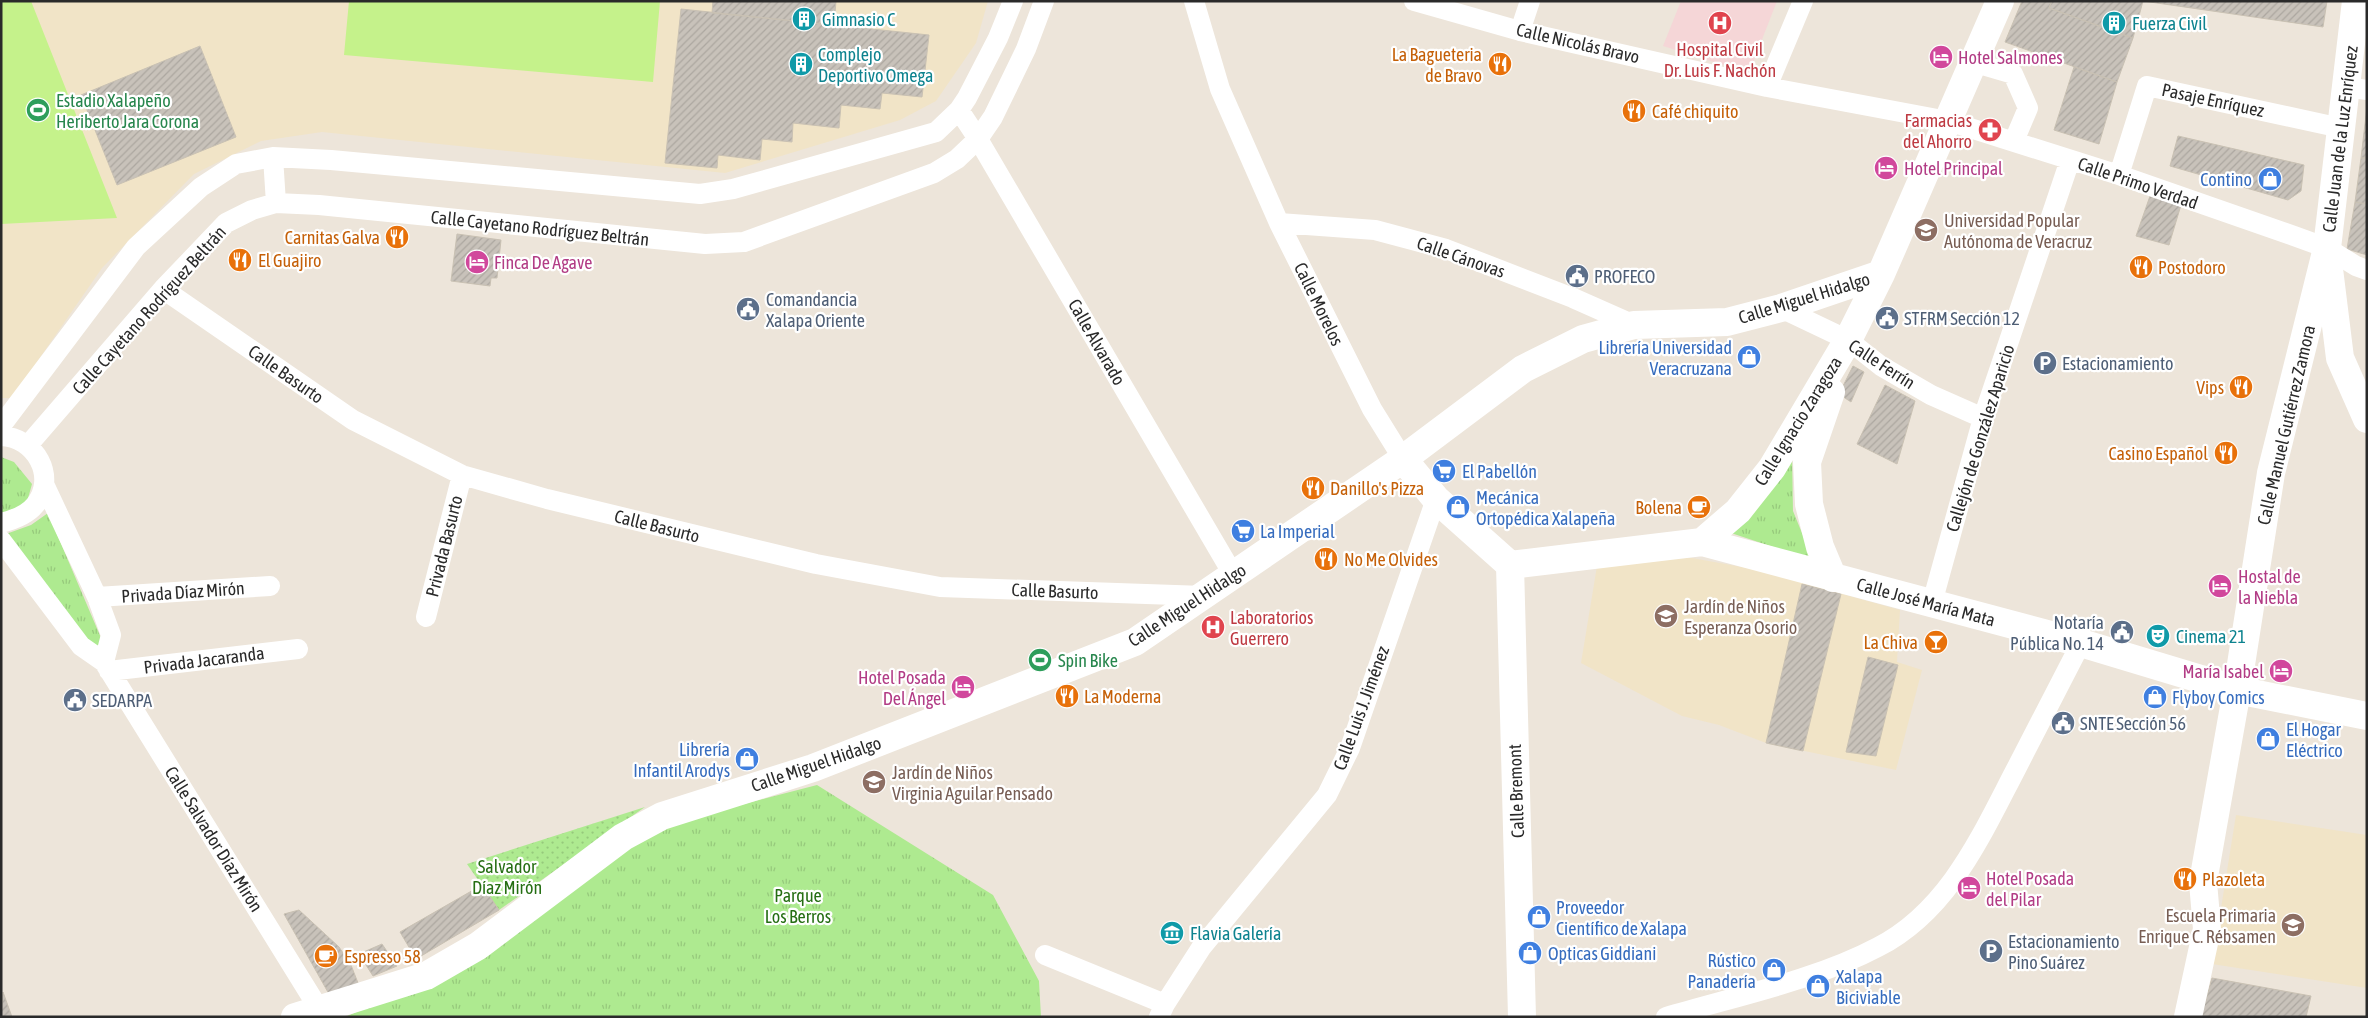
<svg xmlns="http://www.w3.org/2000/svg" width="2368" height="1018" font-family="'Asap Condensed',sans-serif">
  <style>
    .education { fill: #f1e4c7 }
    .medical { fill: #f5d6d7 }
    .grass { fill: url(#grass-tufts) }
    .garden { fill: url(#garden-dots) }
    .pitch { fill: #c5f28b }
    .building { fill: url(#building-hatch); stroke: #c9c1b3 }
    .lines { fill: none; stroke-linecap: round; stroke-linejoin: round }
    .street { stroke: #fff; stroke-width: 20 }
    .secondary { stroke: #fff; stroke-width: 28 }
    .labels { text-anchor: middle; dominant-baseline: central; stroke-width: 4.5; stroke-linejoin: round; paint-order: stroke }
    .culture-label { font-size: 18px; fill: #0d838f; stroke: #fff; text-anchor: start }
    .street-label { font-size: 18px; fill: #2a2a2a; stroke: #fff }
    .health-label { font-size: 18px; fill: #be3a42; stroke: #fff }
    .food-label { font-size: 18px; fill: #c56008; stroke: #fff; text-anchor: start }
    .hotel-label { font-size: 18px; fill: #b23c85; stroke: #fff; text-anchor: start }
    .leisure-label { font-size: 18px; fill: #27864d; stroke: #fff; text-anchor: start }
    .shop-label { font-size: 18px; fill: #366cbe; stroke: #fff; text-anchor: start }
    .education-label { font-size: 18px; fill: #785e54; stroke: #fff; text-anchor: start }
    .service-label { font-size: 18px; fill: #4e5e75; stroke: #fff; text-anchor: start }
    .park-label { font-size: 18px; fill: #256e13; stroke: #fff }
  </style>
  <defs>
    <pattern id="grass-tufts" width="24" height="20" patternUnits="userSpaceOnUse" patternTransform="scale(1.25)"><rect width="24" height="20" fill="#aeea90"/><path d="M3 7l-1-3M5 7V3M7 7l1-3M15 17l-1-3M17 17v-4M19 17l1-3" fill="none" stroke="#96c97c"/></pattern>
    <pattern id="garden-dots" width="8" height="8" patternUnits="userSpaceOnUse" patternTransform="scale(1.25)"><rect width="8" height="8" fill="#aeea90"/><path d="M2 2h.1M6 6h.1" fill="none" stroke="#96c97c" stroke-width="1.8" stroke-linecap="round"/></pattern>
    <pattern id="building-hatch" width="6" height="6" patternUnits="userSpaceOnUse" patternTransform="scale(1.25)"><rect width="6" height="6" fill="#c8c2ba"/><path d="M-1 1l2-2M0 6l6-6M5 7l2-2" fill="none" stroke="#aca7a0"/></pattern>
  </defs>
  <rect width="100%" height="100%" fill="#ede5da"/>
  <path class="education" d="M 1,1 L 988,1 L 976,43 L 936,101 L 900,120 L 725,173 L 322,132 L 261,141 L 194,174 L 102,268 L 12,398 L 1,398 Z
    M 1692,558 L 1753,569 L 1900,610 L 1897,662 L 1922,670 L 1896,770 L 1766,743 L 1719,725 L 1682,716 L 1581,663 L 1598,560 Z
    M 2236,815 L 2367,835 L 2367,988 L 2212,964 Z"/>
  <path class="medical" d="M 1681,1 L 1777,1 L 1749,73 L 1663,46 Z"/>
  <path class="grass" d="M 1792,454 L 1793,511 L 1813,560 L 1728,532 Z
    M 1,457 L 14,462 L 32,484 L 27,502 L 12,512 L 1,512 Z
    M 48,513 L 104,645 L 97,652 L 6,534 L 31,525 Z
    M 817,785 L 993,895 L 1039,981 L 1041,1017 L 345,1017 L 462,966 L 663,825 Z"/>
  <path class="garden" d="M 645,807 L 499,910 L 467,864 Z"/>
  <path class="pitch" d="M 1,1 L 31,1 L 117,218 L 1,224 Z
    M 349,1 L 660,1 L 653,82 L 344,55 Z"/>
  <path class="building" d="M 713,1 L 836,1 L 834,25 L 712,13 Z
    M 2022,1 L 2052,1 L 2049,8 L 2133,38 L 2117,82 L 2005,42 Z
    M 2052,1 L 2143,1 L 2133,38 L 2049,8 Z
    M 2143,1 L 2327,1 L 2323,27 Z
    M 681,9 L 929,35 L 922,97 L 882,93 L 880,109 L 841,105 L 839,128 L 793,123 L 792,142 L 762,139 L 760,160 L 718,155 L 717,168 L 665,163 Z
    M 200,46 L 236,137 L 117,185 L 81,95 Z
    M 2074,67 L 2117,82 L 2099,144 L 2054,130 Z
    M 2367,107 L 2367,158 L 2361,158 Z
    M 2178,136 L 2304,165 L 2301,191 L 2288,200 L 2170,166 Z
    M 2361,158 L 2367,158 L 2367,204 L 2355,202 Z
    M 2150,196 L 2181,205 L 2169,245 L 2136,236 Z
    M 2355,202 L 2367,204 L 2367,255 L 2347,249 Z
    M 457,234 L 501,240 L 497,278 L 491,278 L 490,286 L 451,281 Z
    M 1853,366 L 1864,372 L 1851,402 L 1839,394 Z
    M 1885,385 L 1915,401 L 1897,464 L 1857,444 Z
    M 1802,584 L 1841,594 L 1803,751 L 1766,743 Z
    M 1868,657 L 1898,665 L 1876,756 L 1846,752 Z
    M 482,885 L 499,910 L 416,959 L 400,932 Z
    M 299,910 L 339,947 L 351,965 L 358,983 L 329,994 L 284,914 Z
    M 382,944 L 397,966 L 373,976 L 359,954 Z
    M 2212,978 L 2311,996 L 2306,1017 L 2201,1017 Z
    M 3,992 L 12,1017 L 1,1017 Z"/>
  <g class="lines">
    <path class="street" d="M 1194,1 L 1220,89 L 1279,223 L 1372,409 L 1403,459
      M 1414,1 L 1520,31 L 1767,87 L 1948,121 L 2119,175 L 2294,236 L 2327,248 L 2356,266 L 2367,270
      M 1520,31 L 1530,1
      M 1972,62 L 2013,74 L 2028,108 L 2014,141
      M 1767,87 L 1803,1
      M 2346,87 L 2367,90
      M 959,110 L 978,139 L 1234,576
      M 273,157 L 276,203
      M 2119,175 L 2147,86 L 2341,128
      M 1279,223 L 1375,230 L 1446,249 L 1573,298 L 1634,325
      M 163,289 L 353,420 L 462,475 L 547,499 L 816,564 L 940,587 L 1204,596
      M 1781,308 L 1848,340 L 1881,366 L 1931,395 L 1983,418
      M 1,426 L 136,247 L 201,187 L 236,164 L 273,157 L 331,160 L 700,194 L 733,189 L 936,132 L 959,110 L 967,98 L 998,38 L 1013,1
      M 1,436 C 35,437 58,477 35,505 C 27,515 13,520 1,523
      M 29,444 L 163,289 L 226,223 L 252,210 L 276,203 L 319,205 L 705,244 L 744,242 L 934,173 L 957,159 L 978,139 L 993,117 L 1026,49 L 1044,1
      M 44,484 L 97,597 L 111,635 L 104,662
      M 1,540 L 81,646 L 104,662 L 319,1009
      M 97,597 L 270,586
      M 1932,603 L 1983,418 L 2070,160
      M 426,617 L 462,475
      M 109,671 L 298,649
      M 1045,955 L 1165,1004
      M 1159,1017 L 1165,1004 L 1201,948 L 1327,795 L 1350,748 L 1436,499
      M 1666,1017 C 1733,997 1816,980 1878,947 C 1948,911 1980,838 2015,771 C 2037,728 2059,686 2081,643"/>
    <path class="secondary" d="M 2329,269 L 2340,358 L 2367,419
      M 1831,392 L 1807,462 L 1809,504 L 1820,547 L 1833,578
      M 1403,459 L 1436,499 L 1510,565
      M 1702,542 L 1738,511 L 1772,468 L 1848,340 L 1881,274 L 2000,1
      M 1510,565 L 1702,542 L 2081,643 L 2237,690 L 2367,716
      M 1510,565 L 1522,1017
      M 295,1017 L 426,976 L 478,946 L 623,837 L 662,816 L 813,768 L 1135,642 L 1403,459 L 1523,369 L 1583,339 L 1634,325 L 1727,322 L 1781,308 L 1881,274
      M 2188,1017 L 2207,929 L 2203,882 L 2237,690 L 2271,473 L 2327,248 L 2356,1"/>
  </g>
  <defs>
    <g id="building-disc" transform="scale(1.25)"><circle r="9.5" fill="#0f9aa8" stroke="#fff"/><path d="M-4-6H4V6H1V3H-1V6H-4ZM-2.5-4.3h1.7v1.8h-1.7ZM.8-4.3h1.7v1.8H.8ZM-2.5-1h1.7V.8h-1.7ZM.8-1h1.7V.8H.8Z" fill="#fff"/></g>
    <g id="hospital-disc" transform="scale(1.25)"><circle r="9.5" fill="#e0444e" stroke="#fff"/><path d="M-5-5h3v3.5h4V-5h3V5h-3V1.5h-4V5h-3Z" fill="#fff"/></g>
    <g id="hotel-disc" transform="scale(1.25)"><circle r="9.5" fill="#d1479c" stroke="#fff"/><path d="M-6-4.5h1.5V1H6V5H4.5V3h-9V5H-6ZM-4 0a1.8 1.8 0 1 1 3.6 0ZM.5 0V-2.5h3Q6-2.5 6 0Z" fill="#fff"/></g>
    <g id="restaurant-disc" transform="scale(1.25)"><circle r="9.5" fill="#e8710a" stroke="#fff"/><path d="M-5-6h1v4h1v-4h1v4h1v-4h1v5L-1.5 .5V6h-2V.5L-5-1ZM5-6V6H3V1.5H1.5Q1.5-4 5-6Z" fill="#fff"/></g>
    <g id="stadium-disc" transform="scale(1.25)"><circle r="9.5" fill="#2e9e5b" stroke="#fff"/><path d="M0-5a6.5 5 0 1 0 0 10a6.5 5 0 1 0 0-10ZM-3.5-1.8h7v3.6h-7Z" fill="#fff"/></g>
    <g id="pharmacy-disc" transform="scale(1.25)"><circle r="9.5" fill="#e0444e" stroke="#fff"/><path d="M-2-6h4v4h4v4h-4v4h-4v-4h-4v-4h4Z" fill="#fff"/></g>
    <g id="shop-disc" transform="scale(1.25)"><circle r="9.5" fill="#3f7fe0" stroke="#fff"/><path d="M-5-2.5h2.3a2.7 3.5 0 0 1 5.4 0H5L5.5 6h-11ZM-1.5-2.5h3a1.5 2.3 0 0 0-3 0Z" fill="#fff"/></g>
    <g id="university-disc" transform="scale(1.25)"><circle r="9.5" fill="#8d6e63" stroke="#fff"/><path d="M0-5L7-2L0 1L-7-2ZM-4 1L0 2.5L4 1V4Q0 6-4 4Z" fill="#fff"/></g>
    <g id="civic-disc" transform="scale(1.25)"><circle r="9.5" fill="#5c6f8a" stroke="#fff"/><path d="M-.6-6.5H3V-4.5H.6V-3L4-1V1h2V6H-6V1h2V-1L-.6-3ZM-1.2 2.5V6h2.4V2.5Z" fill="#fff"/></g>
    <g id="parking-disc" transform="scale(1.25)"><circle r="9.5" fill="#5c6f8a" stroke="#fff"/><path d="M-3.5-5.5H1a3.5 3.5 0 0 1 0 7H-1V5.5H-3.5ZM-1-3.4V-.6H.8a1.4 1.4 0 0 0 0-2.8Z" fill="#fff"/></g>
    <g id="supermarket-disc" transform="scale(1.25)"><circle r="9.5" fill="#3f7fe0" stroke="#fff"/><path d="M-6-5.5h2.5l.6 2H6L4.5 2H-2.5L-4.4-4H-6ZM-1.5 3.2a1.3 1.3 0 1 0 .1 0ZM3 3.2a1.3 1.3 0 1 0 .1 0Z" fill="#fff"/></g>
    <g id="cafe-disc" transform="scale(1.25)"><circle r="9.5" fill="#e8710a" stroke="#fff"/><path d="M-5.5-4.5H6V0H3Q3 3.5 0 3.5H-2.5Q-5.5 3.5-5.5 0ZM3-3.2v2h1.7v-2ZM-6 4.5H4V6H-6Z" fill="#fff"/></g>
    <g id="school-disc" transform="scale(1.25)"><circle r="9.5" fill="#8d6e63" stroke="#fff"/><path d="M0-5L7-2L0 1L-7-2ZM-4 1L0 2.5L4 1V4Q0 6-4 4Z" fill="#fff"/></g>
    <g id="theatre-disc" transform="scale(1.25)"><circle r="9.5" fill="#0f9aa8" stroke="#fff"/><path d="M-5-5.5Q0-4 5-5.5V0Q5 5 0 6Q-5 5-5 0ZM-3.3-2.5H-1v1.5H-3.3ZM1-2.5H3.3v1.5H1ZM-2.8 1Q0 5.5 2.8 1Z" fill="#fff"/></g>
    <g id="bar-disc" transform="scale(1.25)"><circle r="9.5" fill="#e8710a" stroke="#fff"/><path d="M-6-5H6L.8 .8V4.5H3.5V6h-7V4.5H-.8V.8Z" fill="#fff"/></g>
    <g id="museum-disc" transform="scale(1.25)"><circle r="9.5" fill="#0f9aa8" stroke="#fff"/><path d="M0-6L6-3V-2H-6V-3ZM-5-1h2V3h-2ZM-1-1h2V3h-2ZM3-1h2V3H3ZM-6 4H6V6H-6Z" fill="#fff"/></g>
  </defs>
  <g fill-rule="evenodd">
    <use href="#building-disc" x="804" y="19"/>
    <use href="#hospital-disc" x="1720" y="23"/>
    <use href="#building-disc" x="2114" y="23"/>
    <use href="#hotel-disc" x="1941" y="57"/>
    <use href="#building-disc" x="801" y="64"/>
    <use href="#restaurant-disc" x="1500" y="64"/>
    <use href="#stadium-disc" x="38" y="110"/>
    <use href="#restaurant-disc" x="1634" y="111"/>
    <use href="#pharmacy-disc" x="1990" y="130"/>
    <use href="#hotel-disc" x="1886" y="168"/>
    <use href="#shop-disc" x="2270" y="179"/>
    <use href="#university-disc" x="1926" y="230"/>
    <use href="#restaurant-disc" x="397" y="237"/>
    <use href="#restaurant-disc" x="240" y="260"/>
    <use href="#hotel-disc" x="477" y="262"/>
    <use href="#restaurant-disc" x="2141" y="267"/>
    <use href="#civic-disc" x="1577" y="276"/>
    <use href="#civic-disc" x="748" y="309"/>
    <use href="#civic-disc" x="1887" y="318"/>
    <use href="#shop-disc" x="1749" y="357"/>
    <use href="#parking-disc" x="2045" y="363"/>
    <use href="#restaurant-disc" x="2241" y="387"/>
    <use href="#restaurant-disc" x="2226" y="453"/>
    <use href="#supermarket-disc" x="1444" y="471"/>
    <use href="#restaurant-disc" x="1313" y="488"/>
    <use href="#shop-disc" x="1458" y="507"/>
    <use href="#cafe-disc" x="1699" y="507"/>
    <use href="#supermarket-disc" x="1243" y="531"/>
    <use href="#restaurant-disc" x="1326" y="559"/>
    <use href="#hotel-disc" x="2220" y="586"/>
    <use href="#school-disc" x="1666" y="616"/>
    <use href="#hospital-disc" x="1213" y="627"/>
    <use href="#civic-disc" x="2122" y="632"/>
    <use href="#theatre-disc" x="2158" y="636"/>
    <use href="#bar-disc" x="1936" y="642"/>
    <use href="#stadium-disc" x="1040" y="660"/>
    <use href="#hotel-disc" x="2281" y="671"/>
    <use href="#hotel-disc" x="963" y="687"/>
    <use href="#restaurant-disc" x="1067" y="696"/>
    <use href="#shop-disc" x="2155" y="697"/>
    <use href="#civic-disc" x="75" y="700"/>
    <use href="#civic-disc" x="2063" y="723"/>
    <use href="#shop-disc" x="2268" y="739"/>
    <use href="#shop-disc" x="747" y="759"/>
    <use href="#school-disc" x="874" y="782"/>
    <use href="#restaurant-disc" x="2185" y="879"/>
    <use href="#hotel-disc" x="1969" y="888"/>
    <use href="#shop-disc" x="1539" y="917"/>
    <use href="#school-disc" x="2293" y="925"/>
    <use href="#museum-disc" x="1172" y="933"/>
    <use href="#parking-disc" x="1991" y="951"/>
    <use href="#shop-disc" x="1530" y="953"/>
    <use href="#cafe-disc" x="326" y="956"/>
    <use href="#shop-disc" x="1774" y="970"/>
    <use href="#shop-disc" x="1818" y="986"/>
  </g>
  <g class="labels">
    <g class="culture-label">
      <text x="822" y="19">Gimnasio C</text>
      <text x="2132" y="23">Fuerza Civil</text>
      <text x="818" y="54">Complejo<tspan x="818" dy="21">Deportivo Omega</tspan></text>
      <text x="2176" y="636">Cinema 21</text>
      <text x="1190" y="933">Flavia Galería</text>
    </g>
    <g class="street-label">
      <text transform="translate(1578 43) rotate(13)">Calle Nicolás Bravo</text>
      <text transform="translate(2213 100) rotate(12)">Pasaje Enríquez</text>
      <text transform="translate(2340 139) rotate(-83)">Calle Juan de la Luz Enríquez</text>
      <text transform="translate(2138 183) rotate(19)">Calle Primo Verdad</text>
      <text transform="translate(540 228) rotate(6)">Calle Cayetano Rodríguez Beltrán</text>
      <text transform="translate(1461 257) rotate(19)">Calle Cánovas</text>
      <text transform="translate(1804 298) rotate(-17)">Calle Miguel Hidalgo</text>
      <text transform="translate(1319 304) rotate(64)">Calle Morelos</text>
      <text transform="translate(149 310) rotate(-48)">Calle Cayetano Rodríguez Beltrán</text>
      <text transform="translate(1097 342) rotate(60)">Calle Alvarado</text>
      <text transform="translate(1882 364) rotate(33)">Calle Ferrín</text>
      <text transform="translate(286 374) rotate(35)">Calle Basurto</text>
      <text transform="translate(1798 421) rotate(-58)">Calle Ignacio Zaragoza</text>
      <text transform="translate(2286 425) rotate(-77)">Calle Manuel Gutiérrez Zamora</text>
      <text transform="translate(1980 438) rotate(-73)">Callejón de González Aparicio</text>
      <text transform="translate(657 526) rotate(14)">Calle Basurto</text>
      <text transform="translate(444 546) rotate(-76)">Privada Basurto</text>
      <text transform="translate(1055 591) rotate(2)">Calle Basurto</text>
      <text transform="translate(183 592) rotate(-4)">Privada Díaz Mirón</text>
      <text transform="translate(1926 602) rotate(15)">Calle José María Mata</text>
      <text transform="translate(1187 605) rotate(-33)">Calle Miguel Hidalgo</text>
      <text transform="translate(204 660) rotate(-7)">Privada Jacaranda</text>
      <text transform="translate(1361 708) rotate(-70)">Calle Luis J. Jiménez</text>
      <text transform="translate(816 764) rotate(-19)">Calle Miguel Hidalgo</text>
      <text transform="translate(1516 791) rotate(-92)">Calle Bremont</text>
      <text transform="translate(214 839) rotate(58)">Calle Salvador Díaz Mirón</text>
    </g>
    <g class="health-label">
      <text x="1720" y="49">Hospital Civil<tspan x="1720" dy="21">Dr. Luis F. Nachón</tspan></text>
      <text x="1972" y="120" text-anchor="end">Farmacias<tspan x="1972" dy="21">del Ahorro</tspan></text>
      <text x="1230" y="617" text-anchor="start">Laboratorios<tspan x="1230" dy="21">Guerrero</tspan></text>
    </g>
    <g class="food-label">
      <text x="1482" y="54" text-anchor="end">La Bagueteria<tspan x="1482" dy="21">de Bravo</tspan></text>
      <text x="1652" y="111">Café chiquito</text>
      <text x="380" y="237" text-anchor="end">Carnitas Galva</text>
      <text x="258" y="260">El Guajiro</text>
      <text x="2158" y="267">Postodoro</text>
      <text x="2224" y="387" text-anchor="end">Vips</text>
      <text x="2208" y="453" text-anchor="end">Casino Español</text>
      <text x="1330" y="488">Danillo's Pizza</text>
      <text x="1682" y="507" text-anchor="end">Bolena</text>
      <text x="1344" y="559">No Me Olvides</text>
      <text x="1918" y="642" text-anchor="end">La Chiva</text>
      <text x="1084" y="696">La Moderna</text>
      <text x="2202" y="879">Plazoleta</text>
      <text x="344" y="956">Espresso 58</text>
    </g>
    <g class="hotel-label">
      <text x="1958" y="57">Hotel Salmones</text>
      <text x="1904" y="168">Hotel Principal</text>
      <text x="494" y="262">Finca De Agave</text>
      <text x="2238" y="576">Hostal de<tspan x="2238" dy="21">la Niebla</tspan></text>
      <text x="2264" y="671" text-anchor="end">María Isabel</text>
      <text x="946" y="677" text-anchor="end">Hotel Posada<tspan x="946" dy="21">Del Ángel</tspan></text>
      <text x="1986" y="878">Hotel Posada<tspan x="1986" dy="21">del Pilar</tspan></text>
    </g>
    <g class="leisure-label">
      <text x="56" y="100">Estadio Xalapeño<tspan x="56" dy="21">Heriberto Jara Corona</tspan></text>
      <text x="1058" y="660">Spin Bike</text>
    </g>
    <g class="shop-label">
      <text x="2252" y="179" text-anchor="end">Contino</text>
      <text x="1732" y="347" text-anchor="end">Librería Universidad<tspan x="1732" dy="21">Veracruzana</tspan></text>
      <text x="1462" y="471">El Pabellón</text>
      <text x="1476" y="497">Mecánica<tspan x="1476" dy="21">Ortopédica Xalapeña</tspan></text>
      <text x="1260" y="531">La Imperial</text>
      <text x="2172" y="697">Flyboy Comics</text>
      <text x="2286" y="729">El Hogar<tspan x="2286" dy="21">Eléctrico</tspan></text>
      <text x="730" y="749" text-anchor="end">Librería<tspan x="730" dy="21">Infantil Arodys</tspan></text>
      <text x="1556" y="907">Proveedor<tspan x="1556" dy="21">Científico de Xalapa</tspan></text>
      <text x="1548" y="953">Opticas Giddiani</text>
      <text x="1756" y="960" text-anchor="end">Rústico<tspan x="1756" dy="21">Panadería</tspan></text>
      <text x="1836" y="976">Xalapa<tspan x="1836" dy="21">Biciviable</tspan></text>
    </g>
    <g class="education-label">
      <text x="1944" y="220">Universidad Popular<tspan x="1944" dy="21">Autónoma de Veracruz</tspan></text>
      <text x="1684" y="606">Jardín de Niños<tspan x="1684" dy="21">Esperanza Osorio</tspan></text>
      <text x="892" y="772">Jardín de Niños<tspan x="892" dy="21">Virginia Aguilar Pensado</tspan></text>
      <text x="2276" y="915" text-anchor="end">Escuela Primaria<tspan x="2276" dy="21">Enrique C. Rébsamen</tspan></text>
    </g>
    <g class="service-label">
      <text x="1594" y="276">PROFECO</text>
      <text x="766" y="299">Comandancia<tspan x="766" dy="21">Xalapa Oriente</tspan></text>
      <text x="1904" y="318">STFRM Sección 12</text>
      <text x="2062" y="363">Estacionamiento</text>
      <text x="2104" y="622" text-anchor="end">Notaría<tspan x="2104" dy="21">Pública No. 14</tspan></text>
      <text x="92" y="700">SEDARPA</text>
      <text x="2080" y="723">SNTE Sección 56</text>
      <text x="2008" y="941">Estacionamiento<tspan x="2008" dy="21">Pino Suárez</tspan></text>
    </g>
    <g class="park-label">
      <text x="507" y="866">Salvador<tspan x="507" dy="21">Díaz Mirón</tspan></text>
      <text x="798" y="895">Parque<tspan x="798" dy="21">Los Berros</tspan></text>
    </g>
  </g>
  <rect width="2368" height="1018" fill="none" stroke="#2a2a2a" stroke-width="5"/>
</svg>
